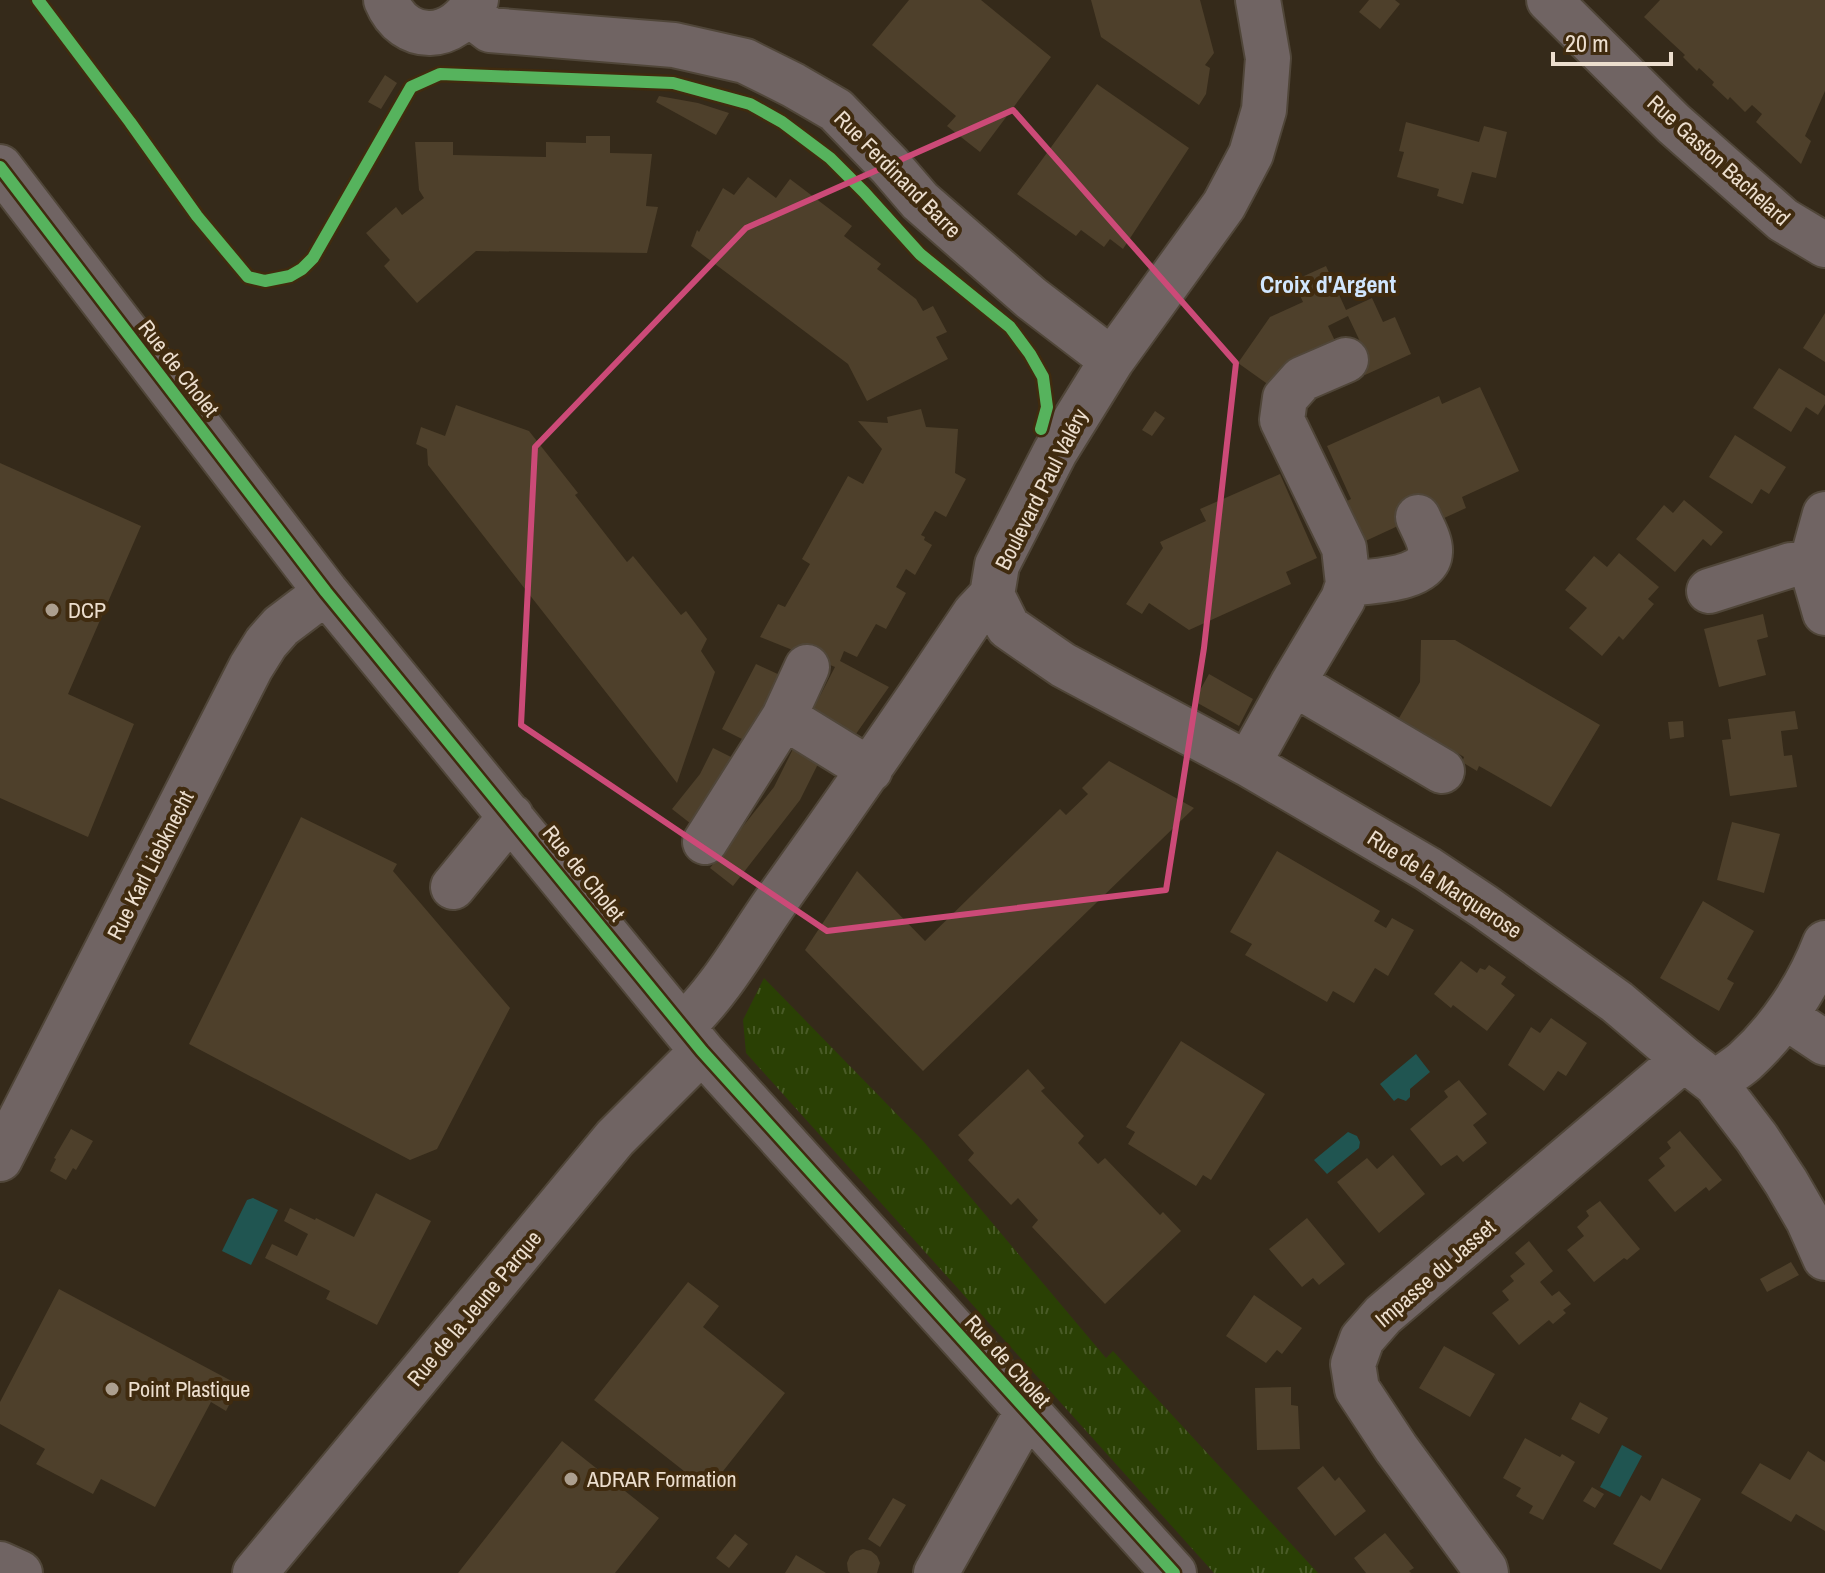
<svg xmlns="http://www.w3.org/2000/svg" width="1825" height="1573" font-family="'Archivo Narrow',sans-serif">
  <style>
    .grass { fill: url(#grass-tufts) }
    .water { fill: #205551 }
    .building { fill: #4e402b }
    .lines { fill: none; stroke-linecap: round; stroke-linejoin: round }
    .minor-casing { stroke: #504639; stroke-width: 48 }
    .minor { stroke: #706463; stroke-width: 44 }
    .cycleway-casing { stroke: #402b0f; stroke-width: 17 }
    .cycleway { stroke: #56b35d; stroke-width: 12 }
    .marked { fill: none; stroke: #cc4a78; stroke-width: 6; stroke-linejoin: round }
    .poi-dot { fill: #ac9f8f; stroke: #402b0f; stroke-width: 3 }
    .labels { text-anchor: middle; dominant-baseline: central; stroke-width: 8; stroke-linejoin: round; paint-order: stroke }
    .street-label { font-size: 22px; fill: #ecdece; stroke: #402b0f }
    .poi-label { font-size: 22px; fill: #ecdece; stroke: #402b0f; text-anchor: start }
    .neighbourhood-label { font-size: 24px; font-weight: bold; fill: #d1e6fe; stroke: #402b0f }
  </style>
  <defs>
    <pattern id="grass-tufts" width="24" height="20" patternUnits="userSpaceOnUse" patternTransform="scale(2)"><rect width="24" height="20" fill="#2a4004"/><path d="M3 7l-1-3M5 7V3M7 7l1-3M15 17l-1-3M17 17v-4M19 17l1-3" fill="none" stroke="#495b27"/></pattern>
  </defs>
  <rect width="100%" height="100%" fill="#352a1a"/>
  <path class="grass" d="M 764,978 L 924,1142 L 1106,1358 L 1113,1351 L 1318,1573 L 1214,1573 L 746,1053 L 743,1020 Z"/>
  <path class="water" d="M 1416,1054 L 1430,1072 L 1410,1089 L 1410,1097 L 1406,1101 L 1398,1098 L 1394,1101 L 1380,1084 Z
    M 1348,1132 L 1357,1136 L 1360,1142 L 1359,1148 L 1327,1174 L 1314,1160 Z
    M 253,1198 L 278,1210 L 251,1265 L 222,1251 L 247,1200 Z
    M 1622,1445 L 1642,1456 L 1620,1497 L 1600,1487 Z"/>
  <path class="building" d="M 909,0 L 981,0 L 1051,57 L 980,152 L 947,126 L 956,116 L 872,45 Z
    M 1091,0 L 1200,0 L 1214,53 L 1205,65 L 1210,68 L 1206,94 L 1199,105 L 1101,37 Z
    M 1369,0 L 1395,0 L 1400,4 L 1380,29 L 1359,12 Z
    M 1660,0 L 1825,0 L 1825,91 L 1805,136 L 1811,141 L 1801,164 L 1756,122 L 1762,114 L 1752,105 L 1745,112 L 1730,97 L 1728,100 L 1712,85 L 1714,82 L 1699,68 L 1697,71 L 1683,57 L 1685,55 L 1644,17 Z
    M 385,75 L 397,83 L 381,109 L 368,102 Z
    M 1097,84 L 1189,148 L 1123,249 L 1110,239 L 1104,247 L 1081,230 L 1076,236 L 1017,194 Z
    M 659,96 L 698,103 L 729,113 L 716,135 L 656,102 Z
    M 1406,122 L 1479,142 L 1484,126 L 1507,132 L 1496,178 L 1472,172 L 1463,204 L 1437,196 L 1439,189 L 1397,177 L 1404,152 L 1399,151 Z
    M 586,136 L 610,136 L 610,153 L 652,154 L 646,206 L 658,207 L 647,253 L 476,251 L 417,303 L 384,266 L 390,260 L 366,233 L 396,207 L 402,215 L 424,198 L 419,190 L 415,142 L 453,142 L 453,155 L 546,157 L 546,142 L 586,143 Z
    M 748,177 L 776,198 L 790,179 L 852,226 L 844,236 L 881,264 L 877,269 L 916,299 L 923,311 L 933,306 L 947,332 L 936,337 L 948,359 L 867,401 L 848,364 L 691,246 L 697,230 L 699,232 L 723,188 L 734,195 Z
    M 1326,266 L 1346,310 L 1372,298 L 1383,322 L 1395,317 L 1411,354 L 1365,375 L 1357,356 L 1365,352 L 1348,316 L 1328,326 L 1335,341 L 1273,388 L 1238,363 L 1270,317 L 1303,302 L 1293,281 Z
    M 1825,313 L 1825,362 L 1803,348 Z
    M 1779,368 L 1825,396 L 1825,404 L 1818,415 L 1806,407 L 1791,432 L 1753,408 Z
    M 1480,387 L 1519,471 L 1462,497 L 1466,508 L 1431,524 L 1426,513 L 1359,544 L 1341,504 L 1351,499 L 1327,446 L 1439,396 L 1442,404 Z
    M 456,405 L 529,431 L 578,493 L 575,495 L 627,562 L 633,556 L 681,615 L 686,611 L 707,639 L 701,651 L 715,672 L 677,783 L 428,465 L 427,449 L 416,444 L 421,427 L 445,436 Z
    M 921,409 L 926,427 L 958,429 L 955,473 L 966,479 L 946,517 L 935,511 L 921,535 L 925,537 L 924,540 L 932,545 L 915,575 L 906,569 L 896,587 L 906,593 L 886,629 L 876,624 L 857,657 L 844,651 L 840,661 L 889,687 L 851,741 L 808,719 L 835,667 L 760,637 L 778,604 L 785,607 L 810,564 L 802,559 L 848,476 L 863,484 L 882,449 L 858,421 L 888,423 L 887,417 Z
    M 1155,411 L 1165,418 L 1152,436 L 1142,430 Z
    M 1735,435 L 1786,467 L 1769,494 L 1761,489 L 1752,504 L 1709,477 Z
    M 0,463 L 141,526 L 68,694 L 134,724 L 88,837 L 0,798 Z
    M 1280,474 L 1317,558 L 1286,572 L 1291,584 L 1189,630 L 1149,603 L 1142,614 L 1126,604 L 1163,548 L 1160,542 L 1206,521 L 1200,509 Z
    M 1684,500 L 1723,532 L 1711,546 L 1703,539 L 1675,572 L 1636,539 L 1664,505 L 1673,513 Z
    M 1619,553 L 1659,587 L 1648,599 L 1654,604 L 1623,640 L 1619,636 L 1602,656 L 1569,628 L 1587,608 L 1565,590 L 1594,556 L 1607,567 Z
    M 1763,614 L 1768,637 L 1757,640 L 1766,675 L 1719,687 L 1704,629 Z
    M 1421,640 L 1455,640 L 1600,725 L 1551,807 L 1479,766 L 1477,771 L 1462,762 L 1464,757 L 1399,718 L 1420,682 Z
    M 756,664 L 782,676 L 748,742 L 722,729 Z
    M 1209,674 L 1253,699 L 1239,726 L 1194,701 Z
    M 1795,711 L 1798,729 L 1781,731 L 1784,756 L 1792,755 L 1797,787 L 1730,796 L 1722,740 L 1731,739 L 1728,719 Z
    M 1683,721 L 1684,737 L 1670,739 L 1668,722 Z
    M 794,747 L 820,760 L 800,800 L 733,886 L 710,868 L 774,787 Z
    M 713,748 L 739,761 L 695,827 L 672,809 L 700,774 Z
    M 1109,761 L 1194,808 L 923,1071 L 805,950 L 857,871 L 925,941 L 1060,809 L 1066,815 L 1088,794 L 1082,788 Z
    M 301,817 L 397,864 L 393,871 L 510,1008 L 437,1149 L 410,1160 L 189,1044 Z
    M 1732,822 L 1780,834 L 1764,893 L 1717,880 Z
    M 1277,851 L 1380,911 L 1374,921 L 1386,928 L 1392,918 L 1414,930 L 1388,976 L 1375,968 L 1354,1003 L 1333,991 L 1327,1002 L 1245,955 L 1252,944 L 1230,932 Z
    M 1703,901 L 1754,931 L 1727,979 L 1734,983 L 1719,1011 L 1660,978 Z
    M 1461,961 L 1477,973 L 1480,968 L 1485,970 L 1489,965 L 1506,977 L 1501,984 L 1515,995 L 1487,1031 L 1453,1005 L 1451,1008 L 1434,994 Z
    M 1551,1018 L 1587,1043 L 1566,1076 L 1558,1071 L 1544,1091 L 1508,1065 L 1531,1027 L 1540,1033 Z
    M 1181,1041 L 1265,1094 L 1211,1180 L 1203,1175 L 1196,1186 L 1128,1144 L 1135,1132 L 1126,1127 Z
    M 1028,1069 L 1045,1088 L 1041,1091 L 1084,1136 L 1078,1143 L 1098,1164 L 1105,1158 L 1160,1215 L 1163,1212 L 1181,1231 L 1105,1304 L 1032,1227 L 1038,1220 L 1018,1198 L 1011,1205 L 968,1160 L 974,1153 L 958,1135 Z
    M 1459,1080 L 1487,1114 L 1473,1125 L 1487,1143 L 1463,1162 L 1457,1155 L 1441,1166 L 1410,1129 L 1448,1097 L 1444,1091 Z
    M 71,1129 L 93,1141 L 76,1170 L 73,1168 L 66,1180 L 50,1171 L 56,1159 L 54,1158 Z
    M 1680,1131 L 1722,1180 L 1709,1191 L 1706,1187 L 1675,1212 L 1648,1180 L 1665,1166 L 1659,1158 L 1671,1148 L 1667,1142 Z
    M 1393,1155 L 1425,1194 L 1379,1233 L 1337,1182 L 1367,1158 L 1377,1169 Z
    M 376,1193 L 431,1221 L 377,1325 L 326,1299 L 330,1291 L 265,1258 L 272,1244 L 297,1256 L 308,1234 L 284,1221 L 290,1208 L 315,1220 L 316,1218 L 354,1237 Z
    M 1600,1201 L 1640,1249 L 1627,1260 L 1624,1258 L 1594,1282 L 1567,1250 L 1584,1236 L 1577,1227 L 1589,1216 L 1586,1211 Z
    M 1307,1218 L 1345,1264 L 1319,1285 L 1313,1278 L 1302,1287 L 1269,1249 Z
    M 1529,1241 L 1553,1271 L 1540,1282 L 1552,1296 L 1559,1291 L 1571,1304 L 1563,1310 L 1566,1313 L 1553,1324 L 1549,1320 L 1519,1345 L 1492,1313 L 1509,1300 L 1502,1291 L 1514,1281 L 1510,1276 L 1525,1264 L 1515,1253 Z
    M 1791,1262 L 1799,1275 L 1767,1292 L 1760,1279 Z
    M 688,1282 L 719,1306 L 703,1327 L 785,1393 L 708,1490 L 594,1400 Z
    M 59,1289 L 239,1385 L 226,1411 L 211,1402 L 155,1507 L 101,1479 L 93,1494 L 36,1464 L 45,1449 L 0,1424 L 0,1402 Z
    M 1254,1295 L 1302,1328 L 1282,1354 L 1277,1350 L 1266,1363 L 1226,1336 Z
    M 1444,1346 L 1495,1374 L 1470,1417 L 1419,1388 Z
    M 1291,1387 L 1291,1405 L 1298,1406 L 1300,1449 L 1257,1450 L 1255,1388 Z
    M 1580,1402 L 1608,1418 L 1599,1434 L 1571,1419 Z
    M 1525,1438 L 1560,1457 L 1562,1454 L 1575,1462 L 1543,1520 L 1529,1513 L 1533,1506 L 1516,1496 L 1521,1488 L 1503,1478 Z
    M 562,1441 L 659,1518 L 615,1573 L 458,1573 Z
    M 1808,1451 L 1825,1462 L 1825,1531 L 1796,1514 L 1791,1522 L 1741,1493 L 1760,1463 L 1790,1480 Z
    M 1323,1466 L 1335,1481 L 1339,1477 L 1366,1511 L 1335,1536 L 1297,1488 Z
    M 1662,1478 L 1701,1499 L 1661,1570 L 1613,1544 L 1641,1495 L 1650,1501 Z
    M 1592,1487 L 1604,1494 L 1595,1508 L 1583,1501 Z
    M 893,1498 L 906,1505 L 880,1547 L 868,1539 Z
    M 1385,1533 L 1414,1568 L 1409,1571 L 1411,1573 L 1366,1573 L 1354,1558 Z
    M 735,1534 L 748,1544 L 729,1568 L 716,1558 Z
    M 863,1549 L 871,1551 L 877,1556 L 880,1563 L 877,1573 L 850,1573 L 848,1571 L 847,1563 L 850,1556 L 856,1551 Z
    M 796,1555 L 826,1573 L 785,1573 Z"/>
  <g class="lines">
    <g class="minor-casing">
      <path id="minor" d="M 386,0 C 405,46 455,42 476,0
        M 1549,0 L 1674,124 L 1783,220 L 1825,245
        M 469,14 L 490,30 L 674,45 L 745,61 L 793,85 L 836,110 L 890,166 L 920,201 L 1031,298 L 1112,360
        M 0,167 L 326,592 L 702,1051 L 1174,1573
        M 1825,514 L 1815,550 L 1816,582 L 1825,613
        M 1348,584 C 1369,581 1429,581 1430,552 C 1431,541 1422,527 1418,517
        M 1709,591 L 1791,565 L 1816,565
        M 992,595 L 1008,627 L 1063,665 L 1248,764 L 1428,869 L 1485,907 L 1617,1002 L 1684,1059 L 1715,1083 L 1757,1138 L 1786,1182 L 1808,1220 L 1825,1258
        M 1293,683 L 1442,771
        M 784,717 L 870,770
        M 1248,764 L 1293,683 L 1343,599 L 1348,584 L 1344,548 L 1282,420 L 1285,398 L 1302,379 L 1346,360
        M 705,842 L 784,717 L 807,667
        M 453,887 L 511,816
        M 1786,1017 L 1825,1043
        M 683,1026 C 724,987 748,940 781,894 C 847,802 912,708 975,613 L 992,595 L 997,565 L 1055,452 L 1112,360 L 1224,205 L 1251,154 L 1264,110 L 1268,58 L 1258,0
        M 1715,1083 C 1725,1075 1736,1069 1745,1061 C 1780,1029 1808,987 1825,943
        M 0,1159 L 251,667 L 266,643 L 281,626 L 326,592
        M 0,1564 L 20,1573
        M 255,1573 L 615,1138 L 702,1051
        M 936,1573 L 1027,1412
        M 1486,1573 L 1485,1569 L 1396,1448 L 1357,1389 L 1353,1364 L 1362,1339 L 1383,1315 L 1684,1059"/>
    </g>
    <use href="#minor" class="minor"/>
    <g class="cycleway-casing">
      <path id="cycleway" d="M 38,0 L 130,122 L 197,216 L 248,277 L 265,281 L 290,276 L 302,269 L 313,258 L 411,87 L 440,74 L 673,83 L 750,104 L 782,122 L 830,158 L 864,192 L 920,254 L 1010,327 L 1030,354 L 1043,377 L 1047,407 L 1041,429
        M 0,167 L 326,592 L 702,1051 L 1174,1573"/>
    </g>
    <use href="#cycleway" class="cycleway"/>
  </g>
  <path class="marked" d="M 1013,110 L 1236,363 L 1204,648 L 1166,890 L 827,931 L 521,725 L 535,447 L 746,228 Z"/>
  <g class="poi-dot">
    <circle cx="52" cy="610" r="8"/>
    <circle cx="112" cy="1389" r="8"/>
    <circle cx="571" cy="1479" r="8"/>
  </g>
  <g class="labels">
    <g class="street-label">
      <text transform="translate(1719 160) rotate(42)">Rue Gaston Bachelard</text>
      <text transform="translate(898 174) rotate(45)">Rue Ferdinand Barre</text>
      <text transform="translate(179 368) rotate(52)">Rue de Cholet</text>
      <text transform="translate(1041 489) rotate(-63)">Boulevard Paul Valéry</text>
      <text transform="translate(150 865) rotate(-63)">Rue Karl Liebknecht</text>
      <text transform="translate(584 873) rotate(51)">Rue de Cholet</text>
      <text transform="translate(1445 884) rotate(33)">Rue de la Marquerose</text>
      <text transform="translate(1435 1273) rotate(-41)">Impasse du Jasset</text>
      <text transform="translate(474 1308) rotate(-50)">Rue de la Jeune Parque</text>
      <text transform="translate(1008 1361) rotate(48)">Rue de Cholet</text>
    </g>
    <g class="poi-label">
      <text x="68" y="610">DCP</text>
      <text x="128" y="1389">Point Plastique</text>
      <text x="587" y="1479">ADRAR Formation</text>
    </g>
    <g class="neighbourhood-label">
      <text x="1328" y="284">Croix d'Argent</text>
    </g>
  </g>
  <path d="M1553 52v12h118v-12" fill="none" stroke="#ecdece" stroke-width="4"/>
  <text x="1565" y="52" font-size="24" fill="#ecdece" stroke="#402b0f" stroke-width="6" paint-order="stroke">20 m</text>
</svg>
